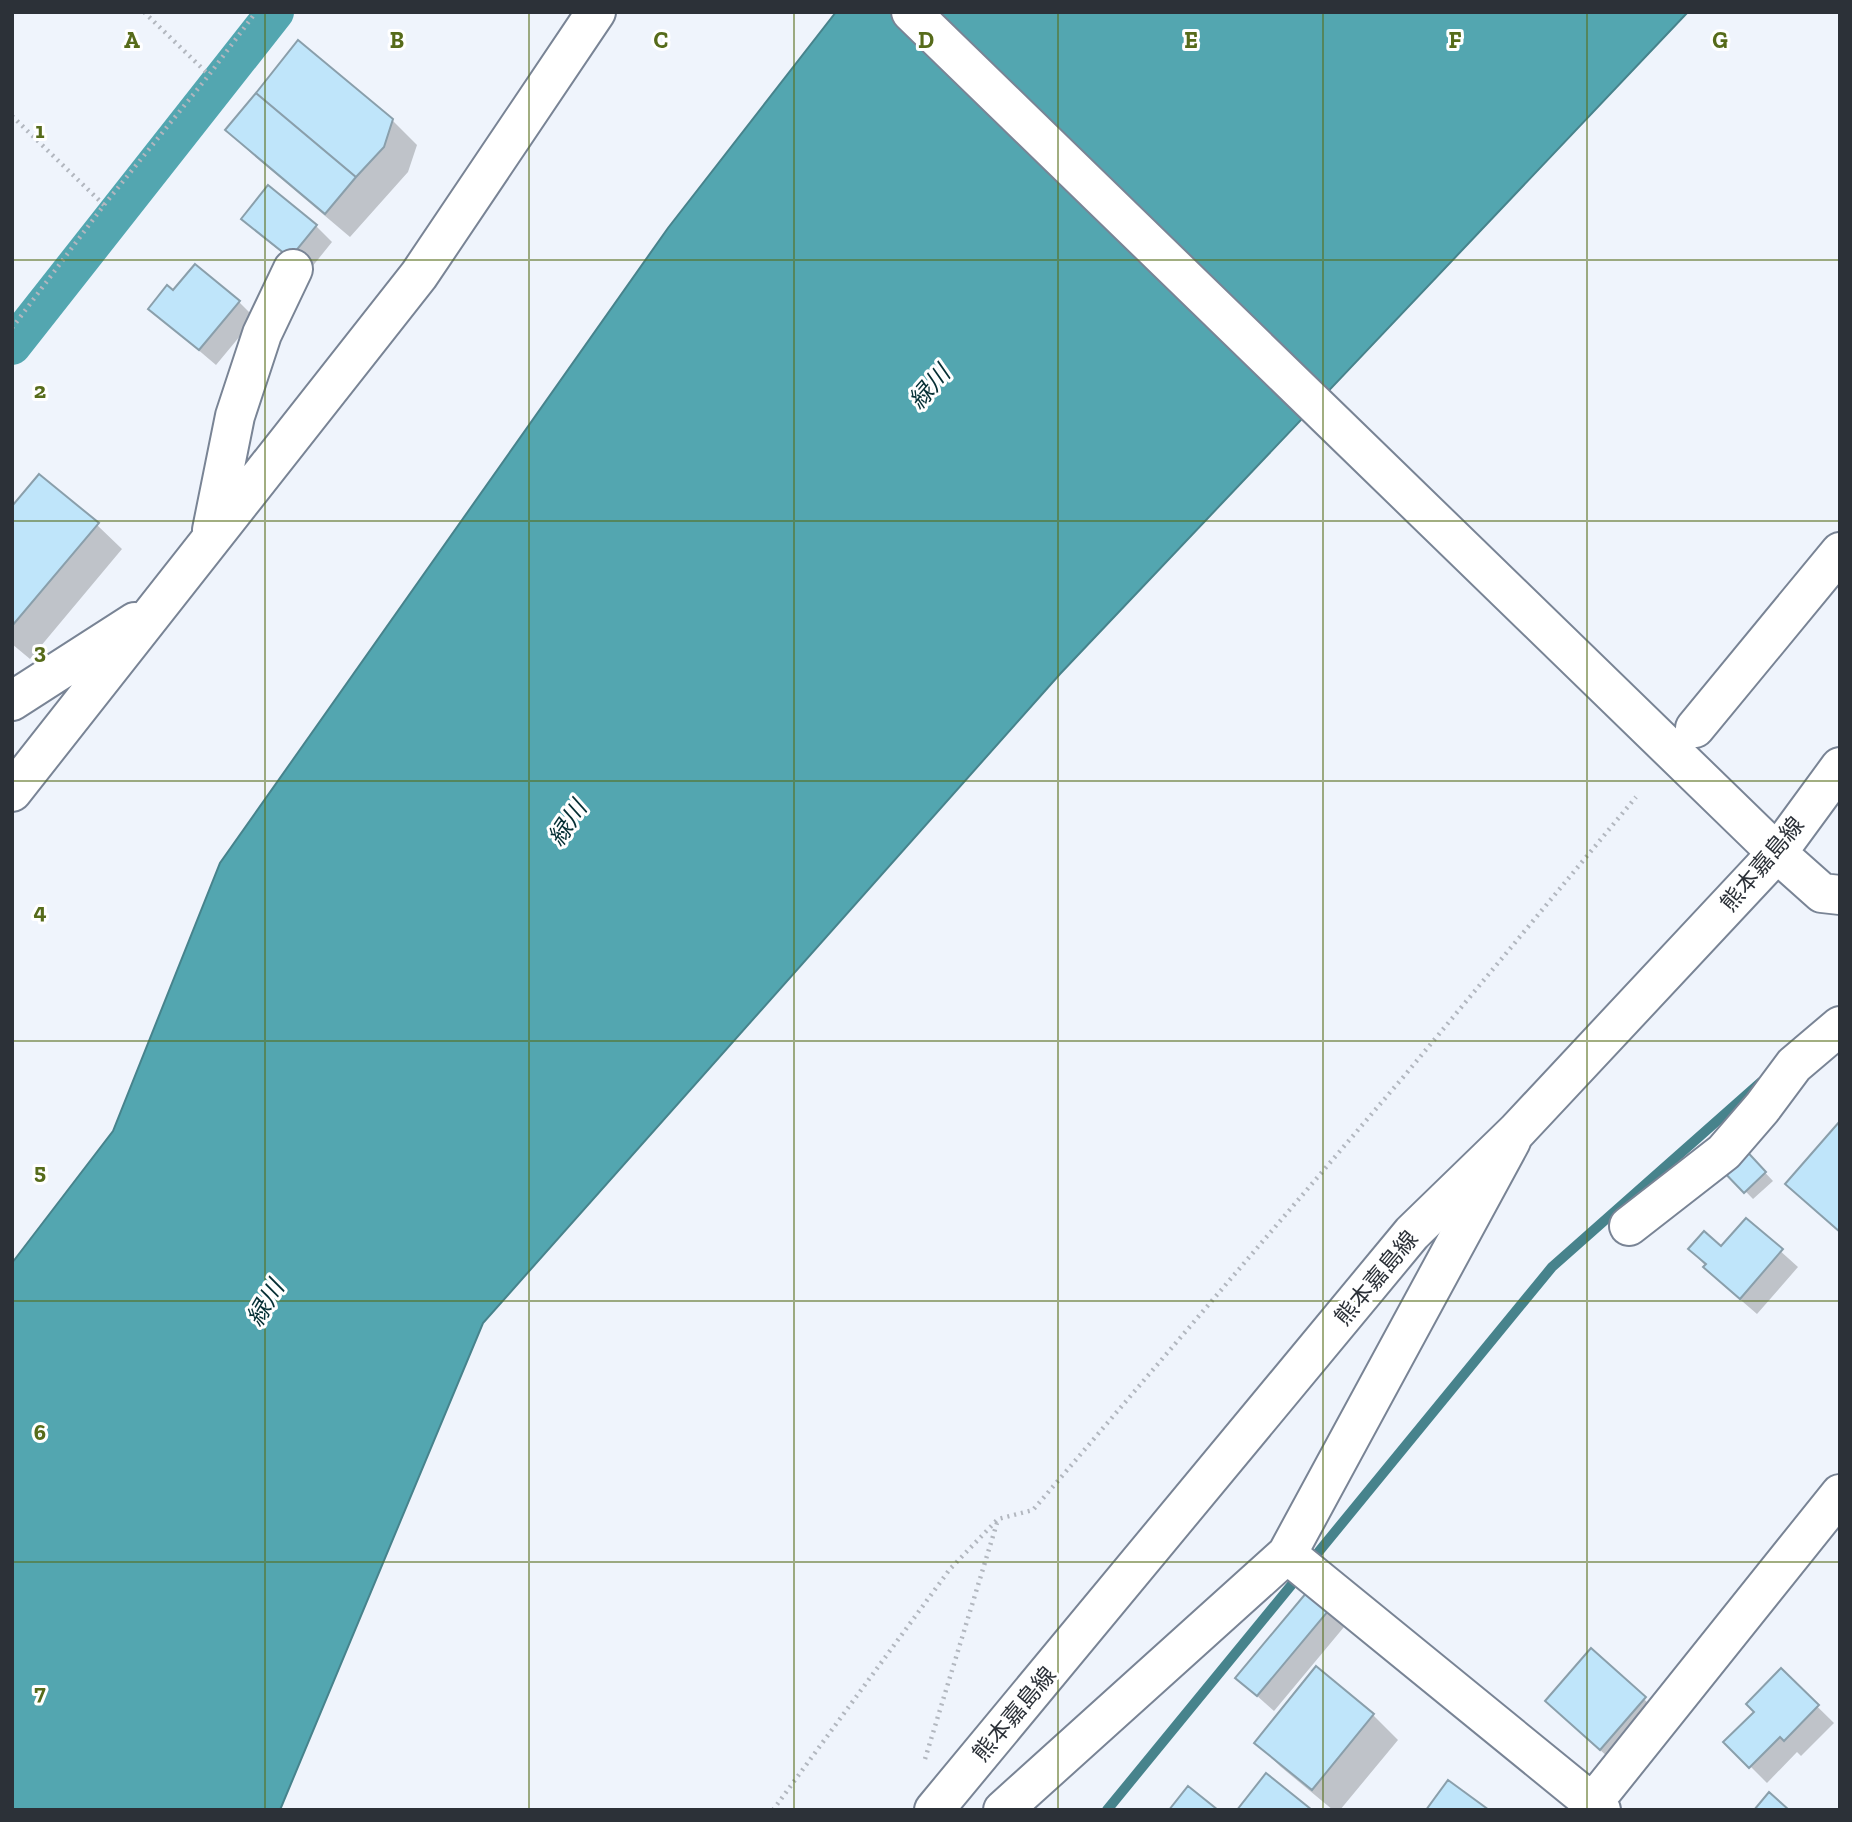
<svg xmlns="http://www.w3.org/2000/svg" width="1852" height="1822" font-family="'Zilla Slab','Noto Sans JP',serif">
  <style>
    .water { fill: #53a6b0; stroke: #47838c; stroke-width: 2 }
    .shadow { fill: #0003 }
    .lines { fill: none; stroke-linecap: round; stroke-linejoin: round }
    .stream { stroke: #47838c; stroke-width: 10 }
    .canal { stroke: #53a6b0; stroke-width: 38 }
    .building { fill: #bfe5fa; stroke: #8a9fab; stroke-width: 2 }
    .minor-casing { stroke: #798495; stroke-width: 42 }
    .major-casing { stroke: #798495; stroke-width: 42 }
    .path { stroke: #b2b7bf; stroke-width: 4.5; stroke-dasharray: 2 5; stroke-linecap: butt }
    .minor { stroke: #fff; stroke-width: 38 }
    .major { stroke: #fff; stroke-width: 38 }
    .grid { fill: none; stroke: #566b1a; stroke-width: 2; stroke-opacity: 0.55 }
    .labels { text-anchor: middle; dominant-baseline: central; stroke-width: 6; stroke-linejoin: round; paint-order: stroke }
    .street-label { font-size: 23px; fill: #2c3138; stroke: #fff }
    .water-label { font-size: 24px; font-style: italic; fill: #052f34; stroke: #fff }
    .grid-label { font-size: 23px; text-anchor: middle; font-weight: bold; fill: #566b1a; stroke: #fff; stroke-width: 6; stroke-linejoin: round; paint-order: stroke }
  </style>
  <rect width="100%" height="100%" fill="#eff4fc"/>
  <path class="water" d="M 836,12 L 1688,12 L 1060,674 L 483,1323 L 280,1810 L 12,1810 L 12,1263 L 113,1131 L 220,863 L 668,228 Z"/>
  <path class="shadow" d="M 392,120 L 417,145 L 408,172 L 350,237 L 252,154 L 227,130 Z
    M 243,219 L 316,226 L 332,242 L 307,273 L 260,235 Z
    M 173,293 L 239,302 L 255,318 L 216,365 L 150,309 Z
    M 12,509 L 97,525 L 122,549 L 30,659 L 12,644 Z
    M 1840,1124 L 1840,1233 L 1787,1184 Z
    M 1741,1147 L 1773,1181 L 1753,1199 L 1721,1166 Z
    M 1746,1220 L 1798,1267 L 1757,1314 L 1721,1283 L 1690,1249 L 1721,1248 Z
    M 1328,1611 L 1344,1627 L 1274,1711 L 1237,1678 Z
    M 1591,1650 L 1661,1715 L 1617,1765 L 1563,1717 Z
    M 1317,1669 L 1373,1715 L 1398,1740 L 1340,1810 L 1333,1810 L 1281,1767 L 1256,1743 Z
    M 1781,1671 L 1834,1723 L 1801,1756 L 1797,1752 L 1767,1783 L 1726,1742 L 1756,1712 Z"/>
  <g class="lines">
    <path class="stream" d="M 1107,1810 L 1552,1267 L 1761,1082"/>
    <path class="canal" d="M 12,346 L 275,12"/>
  </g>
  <path class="building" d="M 298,40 L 393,119 L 384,147 L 356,177 L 256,93 Z
    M 256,93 L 356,177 L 325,214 L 225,130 Z
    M 268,185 L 317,225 L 290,258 L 241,219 Z
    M 195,264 L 240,301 L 199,350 L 148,309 L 167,285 L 173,290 Z
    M 39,474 L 99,523 L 12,626 L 12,506 Z
    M 1840,1121 L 1840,1232 L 1785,1184 Z
    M 1741,1145 L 1766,1172 L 1744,1193 L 1718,1166 Z
    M 1746,1218 L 1783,1249 L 1740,1299 L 1703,1267 L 1706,1264 L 1688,1249 L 1704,1231 L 1721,1246 Z
    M 1307,1592 L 1329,1610 L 1257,1696 L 1235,1678 Z
    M 1591,1648 L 1646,1697 L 1600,1750 L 1545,1701 Z
    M 1316,1666 L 1374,1714 L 1312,1790 L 1254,1743 Z
    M 1781,1668 L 1819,1705 L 1784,1741 L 1780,1737 L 1749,1768 L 1723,1742 L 1754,1712 L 1746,1704 Z
    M 1266,1773 L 1312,1810 L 1237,1810 Z
    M 1448,1780 L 1489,1810 L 1426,1810 Z
    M 1188,1786 L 1218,1810 L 1169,1810 Z
    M 1769,1792 L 1789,1810 L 1754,1810 Z"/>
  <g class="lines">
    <g class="minor-casing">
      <path id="minor" d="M 911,12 L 1777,853
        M 212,530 L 235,416 L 262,334 L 293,269
        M 12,701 L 135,622
        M 1695,728 L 1840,552
        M 12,792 L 419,275 L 596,12
        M 1629,1226 L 1724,1152 L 1762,1108 L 1794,1065 L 1840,1026
        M 1287,1554 L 1601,1810
        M 1003,1810 L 1287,1554 L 1511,1141
        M 1587,1810 L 1840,1494"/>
    </g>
    <g class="major-casing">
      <path id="major" d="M 1777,853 L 1822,893 L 1840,895
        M 934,1810 L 1412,1233 L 1516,1132 L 1777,853 L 1840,767"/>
    </g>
    <path class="path" d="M 144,12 L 209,75
      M 12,116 L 104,205
      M 12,328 L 104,205 L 209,75 L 256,12
      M 925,1759 L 997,1523
      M 773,1810 L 950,1569 L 998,1519 L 1033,1510 L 1405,1075 L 1636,797"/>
    <use href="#minor" class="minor"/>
    <use href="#major" class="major"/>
  </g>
  <path class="grid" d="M 265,12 L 265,1810M 529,12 L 529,1810M 794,12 L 794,1810M 1058,12 L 1058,1810M 1323,12 L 1323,1810M 1587,12 L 1587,1810M 12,260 L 1840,260M 12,521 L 1840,521M 12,781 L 1840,781M 12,1041 L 1840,1041M 12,1301 L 1840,1301M 12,1562 L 1840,1562"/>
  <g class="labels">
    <g class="street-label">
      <text transform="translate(1762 864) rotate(-50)">熊本嘉島線</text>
      <text transform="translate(1376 1278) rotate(-50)">熊本嘉島線</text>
      <text transform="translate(1014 1714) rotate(-50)">熊本嘉島線</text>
    </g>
    <g class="water-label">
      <text transform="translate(929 387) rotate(-49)">緑川</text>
      <text transform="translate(567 823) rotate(-56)">緑川</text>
      <text transform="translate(265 1303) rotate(-59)">緑川</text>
    </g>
  </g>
  <g class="grid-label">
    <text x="132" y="48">A</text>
    <text x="397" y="48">B</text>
    <text x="661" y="48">C</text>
    <text x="926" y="48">D</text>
    <text x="1191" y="48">E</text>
    <text x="1455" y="48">F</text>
    <text x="1720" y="48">G</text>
    <text x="40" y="138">1</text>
    <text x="40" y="398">2</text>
    <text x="40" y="659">3</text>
    <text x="40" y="919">4</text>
    <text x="40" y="1179">5</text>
    <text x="40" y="1440">6</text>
    <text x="40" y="1700">7</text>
  </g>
  <rect width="1852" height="1822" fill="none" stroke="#2c3138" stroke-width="28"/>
</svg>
